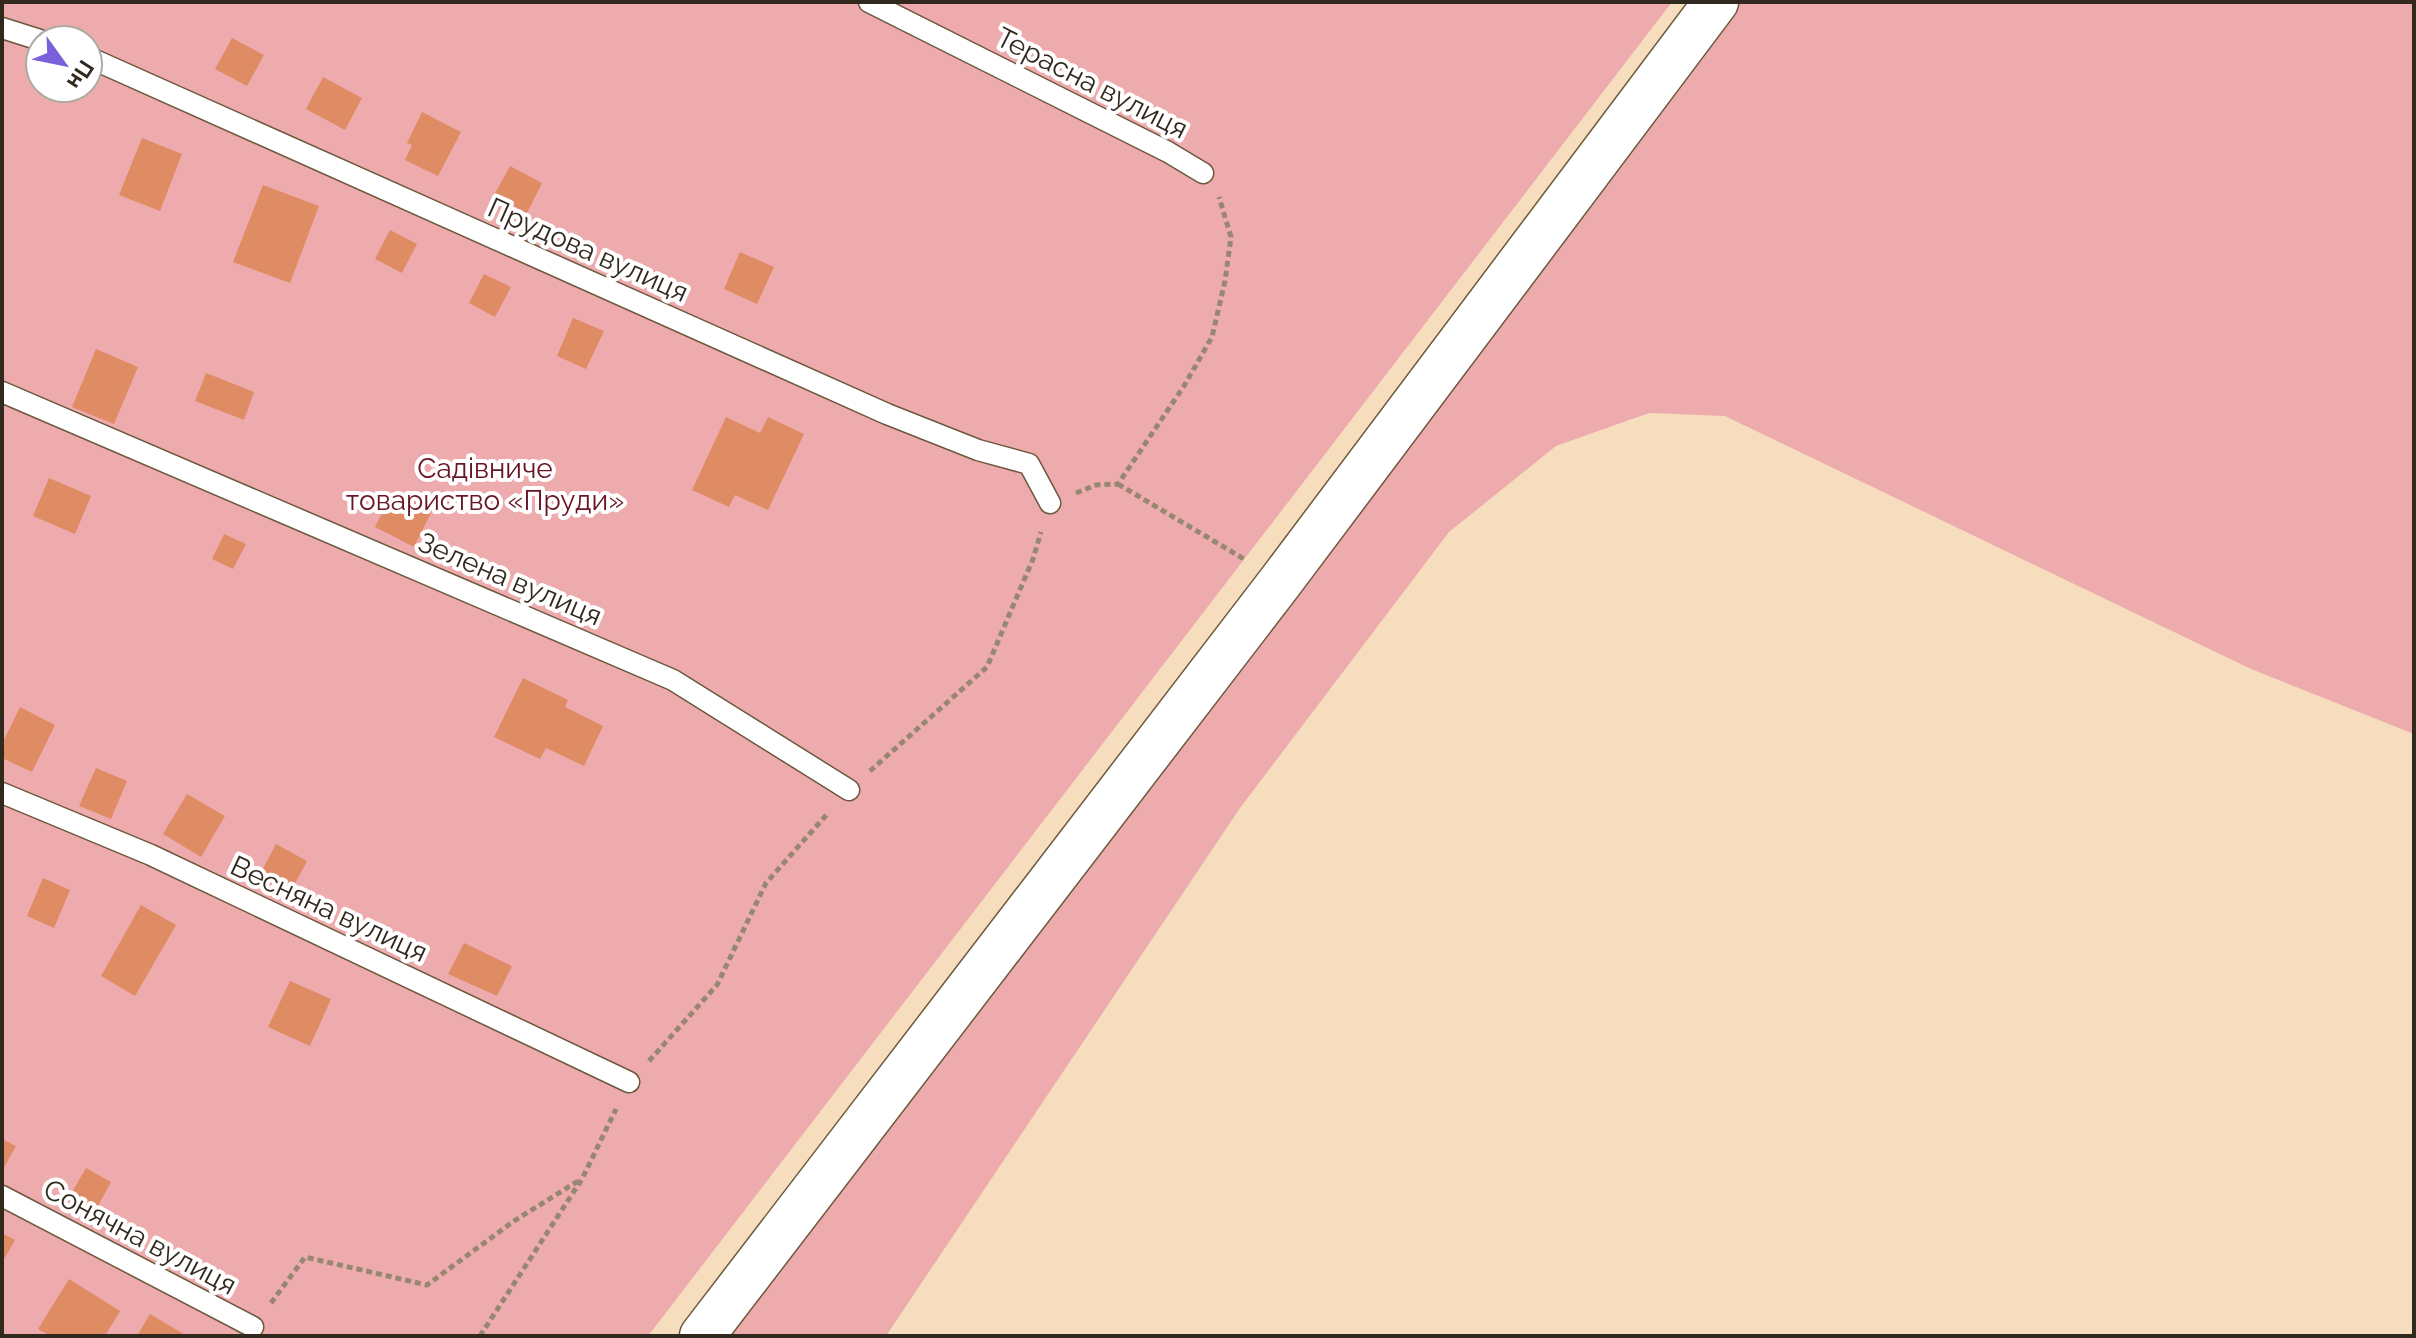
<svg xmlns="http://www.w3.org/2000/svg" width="2416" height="1338" font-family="Raleway,sans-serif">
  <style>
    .green { fill: #eeabad; fill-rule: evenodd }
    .building { fill: #df8b64 }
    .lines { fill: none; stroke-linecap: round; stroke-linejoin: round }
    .lane-casing { stroke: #6c583c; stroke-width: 23 }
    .highway-casing { stroke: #6c583c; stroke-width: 47 }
    .path { stroke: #978771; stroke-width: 5; stroke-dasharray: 6 4; stroke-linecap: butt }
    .lane { stroke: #fff; stroke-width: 20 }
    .highway { stroke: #fff; stroke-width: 44 }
    .labels { text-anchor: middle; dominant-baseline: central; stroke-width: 8; stroke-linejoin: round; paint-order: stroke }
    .street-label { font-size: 28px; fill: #31291d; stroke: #fff }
    .park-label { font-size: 28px; fill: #681422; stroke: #fff }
  </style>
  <rect width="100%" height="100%" fill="#f5ddbe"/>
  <path class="green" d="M 2,2 L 1672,2 L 648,1336 L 2,1336 ZM 40,40 L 88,40 L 88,88 L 40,88 Z
    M 1730,2 L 2414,2 L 2414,734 L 2251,669 L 1725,416 L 1649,413 L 1556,446 L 1449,532 L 1240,808 L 886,1336 L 706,1336 Z"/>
  <path class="building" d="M 232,38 L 264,55 L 247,86 L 215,69 Z
    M 323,77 L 362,98 L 345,130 L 306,109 Z
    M 422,112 L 461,132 L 438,176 L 405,160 L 412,145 L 407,143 Z
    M 142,138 L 182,154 L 160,211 L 119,195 Z
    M 510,166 L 542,183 L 527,213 L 494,195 Z
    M 263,185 L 319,206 L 290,283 L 233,262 Z
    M 390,230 L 417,244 L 402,273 L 375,259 Z
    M 740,252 L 774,267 L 757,304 L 724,289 Z
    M 484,274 L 511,287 L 495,317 L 469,303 Z
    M 573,318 L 604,331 L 586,369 L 557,356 Z
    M 96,349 L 138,367 L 114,424 L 72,407 Z
    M 206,373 L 254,392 L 244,420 L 195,401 Z
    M 726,417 L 760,433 L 768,417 L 804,434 L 768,510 L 735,495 L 729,507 L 692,490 Z
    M 49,478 L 91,496 L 75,534 L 33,516 Z
    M 393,491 L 432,511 L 414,547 L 375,527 Z
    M 224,534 L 246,544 L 233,569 L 212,559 Z
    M 523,678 L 568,700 L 565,707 L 603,726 L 584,766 L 546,748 L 540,759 L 494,737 Z
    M 20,707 L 55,725 L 32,772 L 2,758 L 2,744 Z
    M 96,768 L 127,781 L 111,819 L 79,806 Z
    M 187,794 L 225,816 L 201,857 L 163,834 Z
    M 276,844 L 307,861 L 290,893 L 259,876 Z
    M 43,878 L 70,890 L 54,928 L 27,916 Z
    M 141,905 L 176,925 L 135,996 L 101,976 Z
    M 464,943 L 512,966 L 497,996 L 448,974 Z
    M 290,981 L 331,999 L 310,1046 L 268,1027 Z
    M 2,1139 L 16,1146 L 2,1171 Z
    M 86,1168 L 111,1182 L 94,1213 L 68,1199 Z
    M 2,1233 L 15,1240 L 2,1263 Z
    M 69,1279 L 120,1311 L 105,1336 L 50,1336 L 38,1329 Z
    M 150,1314 L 187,1336 L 137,1336 Z"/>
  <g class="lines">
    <g class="lane-casing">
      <path id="lane" d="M 869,2 L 1168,152 L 1203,173
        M 2,28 L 40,40
        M 88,57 L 887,414 L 978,450 L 1029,464 L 1050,503
        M 2,392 L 673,680 L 849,790
        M 2,793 L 151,855 L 629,1082
        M 2,1196 L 253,1327"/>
    </g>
    <g class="highway-casing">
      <path id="highway" d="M 702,1336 L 1281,581 L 1716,2"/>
    </g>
    <path class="path" d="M 1118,484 L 1244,559
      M 1076,493 L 1096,485 L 1118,484 L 1184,386 L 1212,337 L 1225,281 L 1231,237 L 1219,197
      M 870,771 L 987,667 L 1033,559 L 1041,532
      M 649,1061 L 717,985 L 766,883 L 829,812
      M 271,1303 L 305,1257 L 427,1285 L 514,1221 L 578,1181
      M 480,1336 L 582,1179 L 616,1109"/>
    <use href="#lane" class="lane"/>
    <use href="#highway" class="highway"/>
  </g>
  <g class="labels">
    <g class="street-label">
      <text transform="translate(1092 83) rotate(27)">Терасна вулиця</text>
      <text transform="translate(588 250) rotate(24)">Прудова вулиця</text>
      <text transform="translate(510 579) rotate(23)">Зелена вулиця</text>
      <text transform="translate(329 909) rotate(25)">Весняна вулиця</text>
      <text transform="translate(140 1237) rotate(28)">Сонячна вулиця</text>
    </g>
    <g class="park-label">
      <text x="485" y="468">Садівниче<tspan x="485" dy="32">товариство «Пруди»</tspan></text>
    </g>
  </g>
  <rect width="2416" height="1338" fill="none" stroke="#31291d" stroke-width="8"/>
  <g transform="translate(64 64) rotate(123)"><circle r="38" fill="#ffffff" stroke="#ada9a5" stroke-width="2"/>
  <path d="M0-6L14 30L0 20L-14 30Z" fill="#7b60db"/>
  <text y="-12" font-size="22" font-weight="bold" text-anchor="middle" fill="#31291d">Пн</text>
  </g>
</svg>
